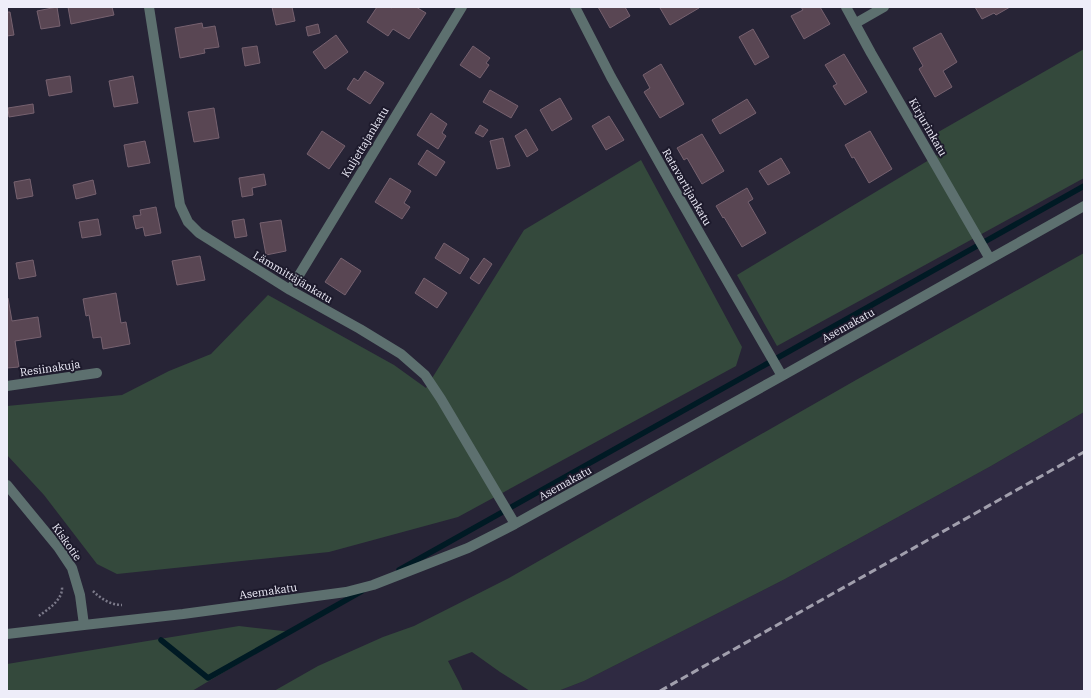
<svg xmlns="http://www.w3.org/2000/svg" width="1091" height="698" font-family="'IBM Plex Serif',serif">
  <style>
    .built { fill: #2f2a42 }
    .green { fill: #34493c }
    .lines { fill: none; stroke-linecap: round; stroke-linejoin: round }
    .stream { stroke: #001a24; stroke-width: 5.5 }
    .building { fill: #594653; stroke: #76616f }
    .path { stroke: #7b7989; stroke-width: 2.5; stroke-dasharray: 2 2; stroke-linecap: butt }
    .minor { stroke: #5d706f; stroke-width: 10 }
    .rail { stroke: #a19fad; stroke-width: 3; stroke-dasharray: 8 4; stroke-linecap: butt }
    .labels { text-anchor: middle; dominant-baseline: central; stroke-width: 4; stroke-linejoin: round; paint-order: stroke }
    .street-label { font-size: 11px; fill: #eeedf9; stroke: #1d1a2c }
  </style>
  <rect width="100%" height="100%" fill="#272436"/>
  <path class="built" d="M 1084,412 L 1084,691 L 558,691 L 584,681 L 785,579 L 991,466 Z"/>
  <path class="green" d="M 1084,49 L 1084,178 L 777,346 L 737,275 L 939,154 L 933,135 Z
    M 641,160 L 742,347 L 736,366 L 458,517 L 329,552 L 117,574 L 97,564 L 44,495 L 7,455 L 7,406 L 122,395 L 169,371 L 211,354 L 268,295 L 394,365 L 426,388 L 524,230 Z
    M 1084,253 L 1084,412 L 991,466 L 785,579 L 584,681 L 558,691 L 530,691 L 500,672 L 472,652 L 448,661 L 459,682 L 463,691 L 274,691 L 318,666 L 383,637 L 414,626 L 509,578 L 856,380 Z
    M 239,626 L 292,632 L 192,691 L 7,691 L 7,664 Z"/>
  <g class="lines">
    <path class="stream" d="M 399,570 L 1084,186
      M 161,640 L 208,678 L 362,591"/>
  </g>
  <path class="building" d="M 57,7 L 60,26 L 41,29 L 37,11 Z
    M 68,7 L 112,7 L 114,15 L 71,24 Z
    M 272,7 L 292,7 L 295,21 L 276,25 Z
    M 377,7 L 390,7 L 392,8 L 393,7 L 416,7 L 426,13 L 409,39 L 393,29 L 388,36 L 367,22 Z
    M 598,7 L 625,7 L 630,16 L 610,28 Z
    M 662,7 L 699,7 L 699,8 L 670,25 L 660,8 Z
    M 801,7 L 820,7 L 830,24 L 804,39 L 791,16 L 803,10 Z
    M 975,7 L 1010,7 L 996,15 L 994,13 L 982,19 Z
    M 7,9 L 7,12 L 10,12 L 14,35 L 7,36 Z
    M 202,23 L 203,28 L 215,26 L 219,47 L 204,49 L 205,53 L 180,58 L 175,28 Z
    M 318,24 L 320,33 L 308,36 L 306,27 Z
    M 753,29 L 769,57 L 755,65 L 739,37 Z
    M 941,33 L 957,62 L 943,71 L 952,87 L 935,97 L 919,69 L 923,66 L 913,48 Z
    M 336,35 L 348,52 L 325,69 L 313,52 Z
    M 257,46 L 260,63 L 245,66 L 242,48 Z
    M 473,46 L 490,58 L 486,63 L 489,65 L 480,78 L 460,65 Z
    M 844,54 L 867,92 L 845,105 L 833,86 L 837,84 L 825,65 Z
    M 661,64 L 684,104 L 660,118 L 644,92 L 650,88 L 643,75 Z
    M 365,71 L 384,83 L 370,104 L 347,89 L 354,78 L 358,81 Z
    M 70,76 L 72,92 L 49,96 L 46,80 Z
    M 133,76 L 138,103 L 114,107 L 109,81 Z
    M 490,90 L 518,106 L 511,118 L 483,102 Z
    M 560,98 L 572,119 L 552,131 L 540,110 Z
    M 747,99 L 756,113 L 720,134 L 712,120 Z
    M 33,104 L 34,113 L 9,117 L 8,108 Z
    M 214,108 L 219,138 L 194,142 L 188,112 Z
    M 431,113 L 447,124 L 442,133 L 446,136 L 438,149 L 417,135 Z
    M 609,116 L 624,140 L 606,150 L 592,126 Z
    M 480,125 L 488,130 L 483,137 L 475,133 Z
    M 526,129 L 538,150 L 527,157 L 515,136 Z
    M 322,131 L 345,146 L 329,169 L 307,154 Z
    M 870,131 L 892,169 L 869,183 L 854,157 L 852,158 L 845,145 Z
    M 702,134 L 724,171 L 702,184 L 687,158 L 684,160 L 677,148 Z
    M 503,138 L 510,166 L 497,169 L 490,141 Z
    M 145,141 L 150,163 L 128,167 L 124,145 Z
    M 427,150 L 445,162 L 436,176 L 418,164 Z
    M 781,158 L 790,173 L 768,185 L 759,171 Z
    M 264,174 L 266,185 L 252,188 L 253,195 L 242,197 L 239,178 Z
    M 390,178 L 411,191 L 404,203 L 410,207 L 402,219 L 375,202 Z
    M 30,179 L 33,196 L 17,199 L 14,182 Z
    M 93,180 L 96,194 L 76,199 L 73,185 Z
    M 747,188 L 753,199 L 748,202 L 766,233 L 742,247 L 724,217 L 723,218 L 716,206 Z
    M 156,207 L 161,233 L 145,236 L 143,227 L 136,229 L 133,216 L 141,215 L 140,210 Z
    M 98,219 L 101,235 L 82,238 L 79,222 Z
    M 244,219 L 247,236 L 235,238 L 232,221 Z
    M 281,220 L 286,251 L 266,255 L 260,223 Z
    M 444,243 L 469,259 L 460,274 L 435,258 Z
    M 200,256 L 205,280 L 177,285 L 172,261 Z
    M 341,258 L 361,271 L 345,295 L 325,282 Z
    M 484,258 L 492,264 L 479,284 L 470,278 Z
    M 33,260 L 36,276 L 19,279 L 16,263 Z
    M 424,278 L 447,293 L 437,308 L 415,293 Z
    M 116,293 L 121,323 L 126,322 L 130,344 L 103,349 L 101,337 L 93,338 L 89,315 L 86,316 L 83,299 Z
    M 7,298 L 8,298 L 12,321 L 38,317 L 41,337 L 15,341 L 19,367 L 7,368 Z"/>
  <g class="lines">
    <path class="path" d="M 93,591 C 101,599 111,605 122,605
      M 39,616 C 48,609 63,600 62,587"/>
    <path class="minor" d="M 149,7 L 180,205 L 188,222 L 199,233 L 290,290 L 360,329 L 401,354 L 425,375 L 441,399 L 515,524
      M 575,7 L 611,77 L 673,187 L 782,376
      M 846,7 L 871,53 L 990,259
      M 856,23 L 884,7
      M 290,290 L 462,7
      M 7,386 L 97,373
      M 7,485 L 58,547 L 72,568 L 80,595 L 84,625
      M 7,634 L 84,625 L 183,614 L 346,592 L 373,585 L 468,548 L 515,524 L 782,376 L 1084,206"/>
    <path class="rail" d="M 660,691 L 1084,452"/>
  </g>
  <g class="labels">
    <g class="street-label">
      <text transform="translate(928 127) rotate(60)">Kirjurinkatu</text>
      <text transform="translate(365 142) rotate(-59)">Kuljettajankatu</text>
      <text transform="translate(687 187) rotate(60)">Ratavartijankatu</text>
      <text transform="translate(293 277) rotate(31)">Lämmittäjänkatu</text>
      <text transform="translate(848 325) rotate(-29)">Asemakatu</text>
      <text transform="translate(50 368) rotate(-8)">Resiinakuja</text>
      <text transform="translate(565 483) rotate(-29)">Asemakatu</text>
      <text transform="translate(67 542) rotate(55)">Kiskotie</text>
      <text transform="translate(268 591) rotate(-8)">Asemakatu</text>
    </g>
  </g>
  <rect width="1091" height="698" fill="none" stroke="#eeedf9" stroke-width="16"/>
</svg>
